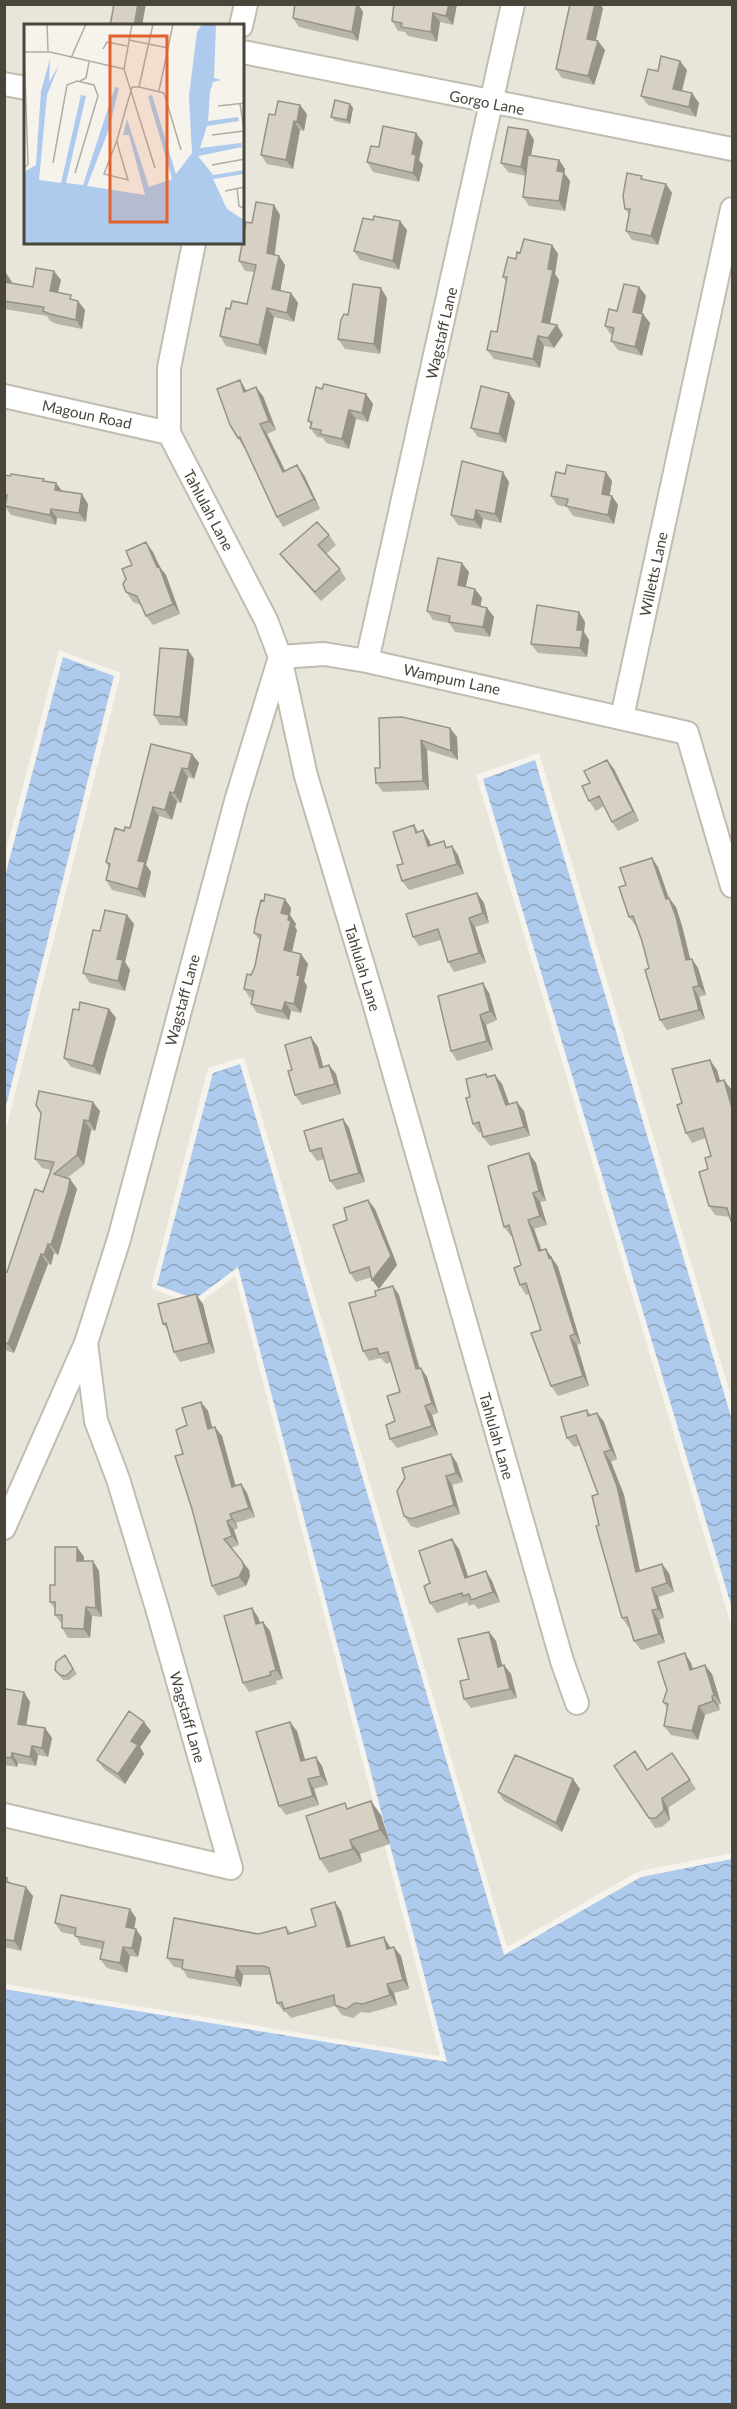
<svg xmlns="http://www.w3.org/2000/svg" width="737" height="2409" font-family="Lato,sans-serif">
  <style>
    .residential { fill: #e8e6da; fill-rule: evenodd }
    .water { fill: url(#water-waves) }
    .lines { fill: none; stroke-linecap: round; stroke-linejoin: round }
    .street-casing { stroke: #c0bcaf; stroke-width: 26 }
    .street { stroke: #fff; stroke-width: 22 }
    .wall { fill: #b8b4a7 }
    .shaded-wall { fill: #969288 }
    .building { fill: #d6d1c2; stroke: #969288; stroke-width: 1.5 }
    .labels { text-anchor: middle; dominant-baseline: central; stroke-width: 5; stroke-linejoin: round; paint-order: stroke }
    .street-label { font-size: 15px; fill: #49453a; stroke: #fff }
    .inset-road { fill: none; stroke: #b0ada5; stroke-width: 1.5 }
    .view { fill: #e2622e; fill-opacity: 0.15; stroke: #e2622e; stroke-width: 3 }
    .inset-edge { fill: none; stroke: #49453a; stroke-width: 3 }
  </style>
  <defs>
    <pattern id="water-waves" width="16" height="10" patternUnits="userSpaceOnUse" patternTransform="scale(1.5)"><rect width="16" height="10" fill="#aecaec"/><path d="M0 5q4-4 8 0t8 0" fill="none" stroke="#90a6c0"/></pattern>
  </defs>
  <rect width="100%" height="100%" fill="#f5f3ec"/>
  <path class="residential" d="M 5,5 L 732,5 L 732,1400 L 539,753 L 476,775 L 732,1628 L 732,1853 L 639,1871 L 507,1947 L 244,1057 L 208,1068 L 151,1288 L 196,1306 L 235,1276 L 440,2056 L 5,1984 L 5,1133 L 121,673 L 59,650 L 5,854 ZM 26,26 L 243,26 L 243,243 L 26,243 Z"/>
  <path class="water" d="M 63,657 L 114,676 L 5,1110 L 5,876 Z
    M 535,760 L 732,1420 L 732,1608 L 483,779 Z
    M 240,1064 L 504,1955 L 641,1877 L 732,1859 L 732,2404 L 5,2404 L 4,1989 L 447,2062 L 238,1267 L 195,1299 L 157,1285 L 213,1073 Z"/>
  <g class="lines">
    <g class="street-casing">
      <path id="street" d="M 241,26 L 246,4
        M 243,52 L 732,149
        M 4,84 L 26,88
        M 194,243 L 169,368 L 169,433 L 266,620 L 280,657 L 306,776 L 373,999 L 562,1661 L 577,1703
        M 4,396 L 169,433
        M 367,661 L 513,4
        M 622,717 L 732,209
        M 86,1343 L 119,1239 L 236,801 L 280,657 L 324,654 L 367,661 L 687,733 L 732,886
        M 4,1528 L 86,1343 L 96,1421 L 118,1479 L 157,1608 L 231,1868 L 4,1815"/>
    </g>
    <use href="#street" class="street"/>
  </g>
  <path class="wall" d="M 357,4 L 358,4 L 363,12 L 358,41 L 299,27 L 293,18 Z
    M 394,4 L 457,4 L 453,25 L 440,22 L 437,42 L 408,36 L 405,32 L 398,31 L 392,21 Z
    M 603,8 L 596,40 L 598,41 L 605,50 L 594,85 L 562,78 L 556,69 Z
    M 687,70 L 682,91 L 699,103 L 696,117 L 648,105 L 641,96 L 658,71 Z
    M 350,104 L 353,108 L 350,124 L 335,121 L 331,117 Z
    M 307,114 L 304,131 L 300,130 L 293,169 L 267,164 L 261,155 L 275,115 Z
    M 528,130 L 534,140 L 531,155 L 559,160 L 565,169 L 564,173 L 570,181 L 565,211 L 529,206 L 523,197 L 526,176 L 508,172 L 501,163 Z
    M 423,142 L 419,160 L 423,165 L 419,182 L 373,172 L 367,162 L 379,147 Z
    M 645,180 L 666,184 L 672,193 L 658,245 L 632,240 L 626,231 L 629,214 L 625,209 Z
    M 274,205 L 280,215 L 275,255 L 279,256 L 285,265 L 280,291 L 291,293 L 298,303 L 294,322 L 274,317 L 266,355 L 226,346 L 220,336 L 230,309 L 247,304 L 255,272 L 245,271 L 239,261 L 252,223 Z
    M 407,230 L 399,270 L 360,260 L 354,251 Z
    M 552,245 L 558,254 L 555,274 L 559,280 L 550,324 L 563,335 L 554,348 L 544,346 L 540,368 L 494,359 L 487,350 L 497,332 L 506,281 L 503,277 L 520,253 Z
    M 4,273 L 6,273 L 12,284 L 33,287 L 61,280 L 58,293 L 74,300 L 85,310 L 82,329 L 57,324 L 50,321 L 47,316 L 4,309 Z
    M 639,287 L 646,296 L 642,314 L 643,314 L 650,323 L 642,356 L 618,350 L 611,341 L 613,335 L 611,335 L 605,326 Z
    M 387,298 L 380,354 L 345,349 L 338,339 L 348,315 Z
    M 322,389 L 366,394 L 373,404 L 368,422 L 356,419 L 349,449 L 326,443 L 323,438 L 317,437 L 310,428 L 311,425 L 308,421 Z
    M 246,391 L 263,396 L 276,430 L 267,434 L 285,471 L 304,475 L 320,509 L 283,527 L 277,517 L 245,447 L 244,448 L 238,438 Z
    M 515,402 L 506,443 L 478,437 L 471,428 Z
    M 4,475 L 45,481 L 62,491 L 88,504 L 86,522 L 57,518 L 56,525 L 11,515 L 5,506 Z
    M 612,481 L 610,495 L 612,496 L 618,505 L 614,524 L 573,516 L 567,507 L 557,505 L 551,496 Z
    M 509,482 L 501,523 L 483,519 L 481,529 L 458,525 L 451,515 Z
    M 329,535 L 336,545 L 326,554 L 340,569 L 346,579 L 321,601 L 287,563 L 280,554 Z
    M 153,552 L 159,566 L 166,575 L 180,614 L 153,625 L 146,616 L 141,605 L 133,602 L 126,592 L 126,579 L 132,565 Z
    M 469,572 L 466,587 L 482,598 L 480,606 L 487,608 L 494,617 L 490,637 L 455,632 L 449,623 L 433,620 L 427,611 Z
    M 579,612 L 585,622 L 584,632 L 589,640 L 587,657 L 538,653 L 531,644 Z
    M 188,650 L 194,659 L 187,726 L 160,725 L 154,715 Z
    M 379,718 L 457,737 L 458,760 L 427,750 L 429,790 L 383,792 L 376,783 L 380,768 Z
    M 192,754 L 199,763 L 194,779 L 188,777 L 181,803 L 177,802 L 172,820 L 159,816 L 146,865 L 151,872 L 145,898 L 112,890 L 106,880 L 109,868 L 106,862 L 124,831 L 130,828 Z
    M 614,769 L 639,821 L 618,831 L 612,822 L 604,806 L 596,811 L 589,801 Z
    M 414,825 L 419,832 L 429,840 L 431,845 L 448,847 L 458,855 L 464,874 L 409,890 L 402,881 L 403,864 Z
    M 658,867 L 669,898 L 676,907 L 682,926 L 690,959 L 698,968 L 706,995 L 699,997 L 705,1019 L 667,1030 L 660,1020 L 649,968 L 642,941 L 636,926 L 629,917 L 626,885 Z
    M 477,893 L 484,903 L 489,923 L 475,927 L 486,963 L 454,972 L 448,962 L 441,940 L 419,946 L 413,937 Z
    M 285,899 L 291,908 L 290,915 L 296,924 L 295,927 L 297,930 L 292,952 L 301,954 L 308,964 L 304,981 L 307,986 L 301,1013 L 291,1011 L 289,1020 L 257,1013 L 251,1004 L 252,998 L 250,998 L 244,989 L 251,975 L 255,966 L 260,941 L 254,933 Z
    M 127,915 L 134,924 L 125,962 L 130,970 L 125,991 L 90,983 L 83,973 L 100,931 Z
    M 489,993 L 497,1020 L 486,1025 L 493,1050 L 457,1061 L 451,1051 Z
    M 109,1009 L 116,1018 L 100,1075 L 71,1067 L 64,1058 L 79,1010 Z
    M 318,1047 L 323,1067 L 329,1065 L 336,1074 L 341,1094 L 302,1105 L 295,1095 L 292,1070 Z
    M 717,1070 L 720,1081 L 731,1089 L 732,1095 L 732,1223 L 730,1217 L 715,1215 L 709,1206 L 708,1169 L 711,1156 L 706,1138 L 692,1143 L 686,1133 L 682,1103 Z
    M 488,1077 L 502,1084 L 509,1104 L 524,1111 L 530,1136 L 490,1146 L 483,1137 L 482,1132 L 479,1133 L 473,1124 L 470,1097 Z
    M 100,1111 L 95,1131 L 91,1130 L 84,1165 L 67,1178 L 70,1179 L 77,1189 L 58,1255 L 54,1253 L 51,1265 L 48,1264 L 14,1353 L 4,1350 L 4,1271 L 7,1272 L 43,1192 L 51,1170 L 42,1168 L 35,1159 L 41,1113 Z
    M 343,1119 L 349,1128 L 365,1182 L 337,1190 L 330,1181 L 324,1159 L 317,1161 L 310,1151 Z
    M 536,1163 L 546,1201 L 540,1202 L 547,1225 L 534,1229 L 542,1251 L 552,1258 L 558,1267 L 581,1344 L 577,1345 L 589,1386 L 558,1396 L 551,1386 L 541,1330 L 529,1294 L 526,1295 L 520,1285 L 521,1265 L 512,1236 L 511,1236 L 504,1227 Z
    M 368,1200 L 375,1209 L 397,1265 L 379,1289 L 372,1280 L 372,1277 L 356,1282 L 350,1273 L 347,1220 Z
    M 393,1286 L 399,1295 L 420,1368 L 427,1377 L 438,1413 L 432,1415 L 438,1435 L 397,1448 L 390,1439 L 395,1421 L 400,1392 L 391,1362 L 386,1364 L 381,1358 L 369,1361 L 363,1351 L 376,1296 Z
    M 203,1304 L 215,1353 L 180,1362 L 174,1352 L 168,1330 L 163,1324 Z
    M 201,1402 L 208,1411 L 212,1428 L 222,1436 L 236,1486 L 241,1484 L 247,1493 L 255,1517 L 236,1523 L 238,1528 L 234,1530 L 239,1545 L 231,1548 L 249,1570 L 250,1576 L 246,1586 L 218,1596 L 212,1586 L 183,1454 L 187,1425 Z
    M 587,1410 L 591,1415 L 597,1413 L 604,1422 L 617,1459 L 611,1462 L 624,1495 L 640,1570 L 669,1573 L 674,1592 L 658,1597 L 664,1618 L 659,1620 L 665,1643 L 641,1650 L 634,1641 L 630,1627 L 629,1628 L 622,1618 L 599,1525 L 598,1494 L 580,1445 L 574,1447 L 567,1438 Z
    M 451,1454 L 457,1463 L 463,1482 L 452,1485 L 460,1514 L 417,1528 L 411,1526 L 404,1516 Z
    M 77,1547 L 84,1557 L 84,1561 L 93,1561 L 99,1571 L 102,1617 L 92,1616 L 90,1638 L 68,1638 L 62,1628 L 62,1624 L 55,1615 L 55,1609 L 50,1602 L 55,1585 Z
    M 459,1549 L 468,1577 L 492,1581 L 500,1602 L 478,1609 L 474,1604 L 469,1606 L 467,1602 L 437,1613 L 430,1603 L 430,1583 Z
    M 258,1617 L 260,1623 L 270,1631 L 283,1679 L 276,1681 L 277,1684 L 249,1692 L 243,1683 Z
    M 489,1632 L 496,1641 L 502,1666 L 511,1674 L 517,1698 L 471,1708 L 464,1699 L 469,1679 Z
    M 68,1659 L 77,1674 L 69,1680 L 63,1680 L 55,1670 Z
    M 691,1663 L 693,1669 L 712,1674 L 721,1704 L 718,1705 L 720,1710 L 705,1715 L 698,1740 L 671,1735 L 664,1726 L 667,1708 L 663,1702 Z
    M 24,1692 L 30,1702 L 26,1725 L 45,1728 L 52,1738 L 48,1757 L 38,1755 L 36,1766 L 18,1763 L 17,1767 L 4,1765 L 4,1693 Z
    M 151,1731 L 140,1747 L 144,1754 L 125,1784 L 104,1769 L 97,1760 Z
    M 297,1731 L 305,1760 L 322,1766 L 328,1785 L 314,1789 L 319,1805 L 286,1815 L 279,1806 Z
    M 672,1753 L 696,1789 L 668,1808 L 670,1820 L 662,1827 L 655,1828 L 614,1766 L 648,1769 Z
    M 573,1779 L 580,1789 L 562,1832 L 504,1801 L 498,1792 Z
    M 349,1808 L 381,1815 L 390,1844 L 360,1854 L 362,1862 L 329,1873 L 320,1859 Z
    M 4,1877 L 11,1883 L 33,1896 L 21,1951 L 4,1947 Z
    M 335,1902 L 341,1911 L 351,1946 L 390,1947 L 401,1956 L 409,1989 L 394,1993 L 397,2005 L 369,2013 L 361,2012 L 353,2018 L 342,2015 L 335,2006 L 291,2018 L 286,2012 L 284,2012 L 277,2003 L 270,1975 L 243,1975 L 241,1987 L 188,1978 L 182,1968 L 174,1967 L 167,1958 L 286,1927 L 291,1933 L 316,1926 Z
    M 136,1918 L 134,1928 L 142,1938 L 138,1957 L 130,1956 L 127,1973 L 107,1968 L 100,1959 L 102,1949 L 81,1945 L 75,1935 L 61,1932 L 55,1923 Z"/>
  <path class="shaded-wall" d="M 138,4 L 146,4 L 142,26 L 134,26 Z
    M 357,4 L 358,4 L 363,12 L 358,41 L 352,32 Z
    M 449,4 L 457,4 L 453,25 L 446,16 Z
    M 595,4 L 600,4 L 603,8 L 594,48 L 587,39 Z
    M 433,13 L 440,22 L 437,42 L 431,32 Z
    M 598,41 L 605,50 L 594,85 L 588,76 Z
    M 680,61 L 687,70 L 680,98 L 673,89 Z
    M 692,93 L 699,103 L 696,117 L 689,107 Z
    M 350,104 L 353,108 L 350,124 L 347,120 Z
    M 300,105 L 307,114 L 304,131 L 297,122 Z
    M 294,121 L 300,130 L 293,169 L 286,160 Z
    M 528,130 L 534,140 L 527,176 L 521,167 Z
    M 416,133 L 423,142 L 419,160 L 423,165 L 419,182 L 413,173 L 412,154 Z
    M 559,160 L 565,169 L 564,173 L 570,181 L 565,211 L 559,201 L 557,171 Z
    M 666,184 L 672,193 L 658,245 L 651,236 Z
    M 274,205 L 280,215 L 273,263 L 267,253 Z
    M 400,221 L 407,230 L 399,270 L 393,261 Z
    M 552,245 L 558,254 L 555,274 L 559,280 L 548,332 L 542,322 Z
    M 279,256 L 285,265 L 279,298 L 272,289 Z
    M 54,271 L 61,280 L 56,300 L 50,291 Z
    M 6,273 L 12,282 L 11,291 L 4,282 Z
    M 639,287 L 646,296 L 640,321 L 633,312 Z
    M 381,288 L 387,298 L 380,354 L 374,344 Z
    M 291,293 L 298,303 L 294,322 L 287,313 Z
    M 78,301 L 85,310 L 82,329 L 76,320 Z
    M 267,308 L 274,317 L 266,355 L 259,345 Z
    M 643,314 L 650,323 L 642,356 L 635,347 Z
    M 557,325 L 563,335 L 554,348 L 548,338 Z
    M 538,336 L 544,346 L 540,368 L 533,359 Z
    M 240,380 L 246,390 L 250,401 L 244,392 Z
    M 256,387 L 263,396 L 276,430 L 269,421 Z
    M 509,393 L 515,402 L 506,443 L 499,434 Z
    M 366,394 L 373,404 L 368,422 L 362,413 Z
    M 349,410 L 356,419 L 349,449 L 342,439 Z
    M 260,424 L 267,434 L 290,481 L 283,472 Z
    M 297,465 L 304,475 L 320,509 L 314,499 Z
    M 503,472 L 509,482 L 501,523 L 495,514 Z
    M 606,472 L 612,481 L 608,503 L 602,494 Z
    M 56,483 L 63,492 L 55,490 Z
    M 82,494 L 88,504 L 86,522 L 79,513 Z
    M 612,496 L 618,505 L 614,524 L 608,515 Z
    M 51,509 L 57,518 L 56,525 L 50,515 Z
    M 476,510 L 483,519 L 481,529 L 474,520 Z
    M 146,542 L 153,552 L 160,567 L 159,566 L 166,575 L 180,614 L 173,604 Z
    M 462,563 L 469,572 L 464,594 L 458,585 Z
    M 475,589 L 482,598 L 479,614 L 472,604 Z
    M 487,608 L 494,617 L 490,637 L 483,627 Z
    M 579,612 L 585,622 L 584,632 L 589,640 L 587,657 L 580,648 L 577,630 Z
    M 188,650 L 194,659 L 187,726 L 180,717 Z
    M 450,728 L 457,737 L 458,760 L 451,751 Z
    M 421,740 L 427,750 L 429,790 L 423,781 Z
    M 192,754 L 199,763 L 194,779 L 188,769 Z
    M 607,760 L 614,769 L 639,821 L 633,811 Z
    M 182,768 L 188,777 L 181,803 L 174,793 Z
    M 170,792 L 177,802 L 172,820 L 165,810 Z
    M 153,807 L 159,816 L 146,865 L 151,872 L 145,898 L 138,889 L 138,861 Z
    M 423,830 L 429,840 L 434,856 L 428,846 Z
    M 452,846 L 458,855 L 464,874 L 457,864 Z
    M 652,858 L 658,867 L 672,908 L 666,899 Z
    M 477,893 L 484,903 L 489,923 L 483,913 Z
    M 669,898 L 676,907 L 682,926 L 693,970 L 686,960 Z
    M 285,899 L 291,908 L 290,915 L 296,924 L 295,927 L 297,930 L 290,960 L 284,950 L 281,913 Z
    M 127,915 L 134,924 L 125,962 L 130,970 L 125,991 L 118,981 L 117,959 Z
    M 469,918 L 475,927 L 486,963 L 479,953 Z
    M 301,954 L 308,964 L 304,981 L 307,986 L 301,1013 L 294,1004 L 297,975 Z
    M 692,959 L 698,968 L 706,995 L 699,986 Z
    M 483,983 L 489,993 L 497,1020 L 490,1011 Z
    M 693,987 L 699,997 L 705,1019 L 699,1010 Z
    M 285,1002 L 291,1011 L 289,1020 L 282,1011 Z
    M 109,1009 L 116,1018 L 100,1075 L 93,1066 Z
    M 480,1015 L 486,1025 L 493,1050 L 487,1041 Z
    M 311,1037 L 318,1047 L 326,1077 L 320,1068 Z
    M 710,1060 L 717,1070 L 723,1091 L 717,1082 Z
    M 329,1065 L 336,1074 L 341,1094 L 335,1084 Z
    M 495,1075 L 502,1084 L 513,1114 L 506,1105 Z
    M 724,1080 L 731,1089 L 732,1095 L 732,1108 Z
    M 93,1102 L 100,1111 L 95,1131 L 89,1121 Z
    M 517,1102 L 524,1111 L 530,1136 L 524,1127 Z
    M 343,1119 L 349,1128 L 365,1182 L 359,1173 Z
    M 84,1120 L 91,1130 L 84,1165 L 77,1155 Z
    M 529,1153 L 536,1163 L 546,1201 L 539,1191 Z
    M 70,1179 L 77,1189 L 58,1255 L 51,1245 Z
    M 533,1193 L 540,1202 L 547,1225 L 540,1216 Z
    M 368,1200 L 375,1209 L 397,1265 L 379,1289 L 372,1280 Z
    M 528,1220 L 534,1229 L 545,1261 L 539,1251 Z
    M 48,1244 L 54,1253 L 51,1265 L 44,1255 Z
    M 546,1249 L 558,1267 L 581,1344 L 575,1334 Z
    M 41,1254 L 48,1264 L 14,1353 L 8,1344 Z
    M 393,1286 L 399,1295 L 422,1379 L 416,1369 Z
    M 196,1294 L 203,1304 L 215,1353 L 209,1343 Z
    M 570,1336 L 577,1345 L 589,1386 L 583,1376 Z
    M 421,1368 L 427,1377 L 438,1413 L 432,1403 Z
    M 201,1402 L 208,1411 L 215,1438 L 208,1429 Z
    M 425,1406 L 432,1415 L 438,1435 L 432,1426 Z
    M 597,1413 L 604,1422 L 617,1459 L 611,1450 Z
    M 215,1427 L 222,1436 L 238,1496 L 232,1487 Z
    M 604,1452 L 611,1462 L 624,1495 L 642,1581 L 636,1572 Z
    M 451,1454 L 457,1463 L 463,1482 L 456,1473 Z
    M 446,1476 L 452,1485 L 460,1514 L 454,1505 Z
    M 241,1484 L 247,1493 L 255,1517 L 249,1508 Z
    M 230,1514 L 236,1523 L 238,1528 L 232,1519 Z
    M 227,1521 L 234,1530 L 239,1545 L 232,1536 Z
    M 452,1539 L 459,1549 L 472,1588 L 465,1578 Z
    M 77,1547 L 84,1557 L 84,1571 L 77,1561 Z
    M 93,1561 L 99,1571 L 102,1617 L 96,1608 Z
    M 242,1561 L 249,1570 L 250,1576 L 246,1586 L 239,1577 Z
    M 662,1564 L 669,1573 L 674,1592 L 667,1583 Z
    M 486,1571 L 492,1581 L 500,1602 L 493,1592 Z
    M 652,1588 L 658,1597 L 664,1618 L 658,1609 Z
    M 86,1607 L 92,1616 L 90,1638 L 84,1629 Z
    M 252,1608 L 258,1617 L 263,1633 L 256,1624 Z
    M 652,1610 L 659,1620 L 665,1643 L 659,1634 Z
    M 263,1622 L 270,1631 L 283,1679 L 276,1670 Z
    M 489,1632 L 496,1641 L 505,1676 L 498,1667 Z
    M 685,1653 L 691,1663 L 696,1679 L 690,1670 Z
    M 504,1665 L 511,1674 L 517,1698 L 510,1689 Z
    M 705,1665 L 712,1674 L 721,1704 L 714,1695 Z
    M 24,1692 L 30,1702 L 25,1733 L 18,1724 Z
    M 712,1696 L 718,1705 L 720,1710 L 713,1701 Z
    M 699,1706 L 705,1715 L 698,1740 L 692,1731 Z
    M 144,1722 L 151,1731 L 140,1747 L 144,1754 L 125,1784 L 118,1774 L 131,1741 Z
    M 290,1722 L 297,1731 L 308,1770 L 301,1761 Z
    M 45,1728 L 52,1738 L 48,1757 L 42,1748 Z
    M 32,1746 L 38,1755 L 36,1766 L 30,1757 Z
    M 12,1753 L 18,1763 L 17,1767 L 11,1758 Z
    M 316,1757 L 322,1766 L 328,1785 L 321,1776 Z
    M 308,1779 L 314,1789 L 319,1805 L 313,1796 Z
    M 573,1779 L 580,1789 L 562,1832 L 556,1823 Z
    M 662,1798 L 668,1808 L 670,1820 L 664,1810 Z
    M 371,1801 L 381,1815 L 390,1844 L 380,1830 Z
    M 350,1840 L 360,1854 L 362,1862 L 353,1849 Z
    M 26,1887 L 33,1896 L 21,1951 L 14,1941 Z
    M 335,1902 L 341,1911 L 354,1956 L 347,1947 Z
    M 130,1909 L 136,1918 L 133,1936 L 126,1927 Z
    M 136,1929 L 142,1938 L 138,1957 L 132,1948 Z
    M 384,1937 L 390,1947 L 393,1958 L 387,1949 Z
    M 123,1947 L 130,1956 L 127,1973 L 120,1963 Z
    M 394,1947 L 401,1956 L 409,1989 L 403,1980 Z
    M 237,1966 L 243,1975 L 241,1987 L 235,1978 Z
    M 387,1984 L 394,1993 L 397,2005 L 390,1995 Z"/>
  <path class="building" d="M 114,4 L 138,4 L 134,26 L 110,26 Z
    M 295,4 L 357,4 L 352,32 L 293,18 Z
    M 394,4 L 449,4 L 446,16 L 433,13 L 431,32 L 401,27 L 402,23 L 392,21 Z
    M 570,4 L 595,4 L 587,39 L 598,41 L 588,76 L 556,69 Z
    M 661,56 L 680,61 L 673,89 L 692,93 L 689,107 L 641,96 L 648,69 L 658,71 Z
    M 335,100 L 350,104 L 347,120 L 331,117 Z
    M 278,101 L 300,105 L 297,122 L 294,121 L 286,160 L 261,155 L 269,114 L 275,115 Z
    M 383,126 L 416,133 L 412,154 L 416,155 L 413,173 L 367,162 L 371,146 L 379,147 Z
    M 508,127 L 528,130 L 521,167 L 501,163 Z
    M 528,155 L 559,160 L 557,171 L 564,172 L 559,201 L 523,197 Z
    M 627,173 L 642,176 L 641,179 L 666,184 L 651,236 L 626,231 L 630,209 L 625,209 L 623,196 Z
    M 256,202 L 274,205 L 267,253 L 279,256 L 272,289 L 291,293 L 287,313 L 267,308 L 259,345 L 220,336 L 226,308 L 230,309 L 232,301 L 247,304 L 256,265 L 239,261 L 246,222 L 252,223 Z
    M 374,216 L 400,221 L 393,261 L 354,251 L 363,218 L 373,220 Z
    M 524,239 L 552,245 L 548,269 L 553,270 L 542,322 L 557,325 L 548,338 L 538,336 L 533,359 L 487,350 L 491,331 L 497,332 L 507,277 L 503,277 L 508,257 L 516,259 L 517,252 L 520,253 Z
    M 36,268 L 54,271 L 50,291 L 71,295 L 70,299 L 78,301 L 76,320 L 50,314 L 43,311 L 44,307 L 4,301 L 4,282 L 33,287 Z
    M 353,284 L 381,288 L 374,344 L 338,339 L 341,320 L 344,314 L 348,315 Z
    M 624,284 L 639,287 L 633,312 L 643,314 L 635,347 L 611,341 L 614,328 L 605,326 L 609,309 L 617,311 Z
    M 240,380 L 244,392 L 256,387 L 269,421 L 260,424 L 283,472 L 297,465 L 314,499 L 277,517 L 240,437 L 238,438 L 230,425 L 217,389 Z
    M 324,384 L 366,394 L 362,413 L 349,410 L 342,439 L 320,434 L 321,430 L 310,428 L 312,422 L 308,421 L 316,387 L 322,389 Z
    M 481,386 L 509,393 L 499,434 L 471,428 Z
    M 462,461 L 503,472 L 495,514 L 476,510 L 474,520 L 451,515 Z
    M 567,465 L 606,472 L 602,494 L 612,496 L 608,515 L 566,506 L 568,499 L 551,496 L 556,472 L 565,474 Z
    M 11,474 L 44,479 L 43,481 L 56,483 L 55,490 L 82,494 L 79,513 L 51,509 L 50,515 L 5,506 L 7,495 L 4,495 L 4,475 L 10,476 Z
    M 317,522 L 329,535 L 318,545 L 340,569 L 315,592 L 280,554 Z
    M 146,542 L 157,567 L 159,566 L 173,604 L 146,616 L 137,596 L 126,592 L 123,584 L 126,579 L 122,569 L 132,565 L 126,551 Z
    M 438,558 L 462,563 L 458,585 L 475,589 L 472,604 L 487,608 L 483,627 L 449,622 L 450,616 L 427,611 Z
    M 537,605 L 579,612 L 577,630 L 583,630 L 580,648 L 531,644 Z
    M 160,648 L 188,650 L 180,717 L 154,715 Z
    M 402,717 L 450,728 L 451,751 L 421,740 L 423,781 L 376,783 L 375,768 L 380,768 L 379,718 Z
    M 151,744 L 192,754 L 188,769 L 182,768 L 174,793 L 170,792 L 165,810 L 153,807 L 138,861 L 145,862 L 138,889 L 106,880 L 110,864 L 106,862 L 115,828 L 124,831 L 125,827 L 130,828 Z
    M 607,760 L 633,811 L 612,822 L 599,796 L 589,801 L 582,786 L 590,783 L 584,771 Z
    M 414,825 L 416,833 L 423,830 L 428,846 L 444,841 L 446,848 L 452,846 L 457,864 L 402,881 L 397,865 L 403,864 L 393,832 Z
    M 652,858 L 666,899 L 669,898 L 676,917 L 686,960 L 692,959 L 699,986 L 693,987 L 699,1010 L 660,1020 L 645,970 L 649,968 L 642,941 L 633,916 L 629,917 L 619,887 L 626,885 L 620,868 Z
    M 477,893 L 483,913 L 469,918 L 479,953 L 448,962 L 438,929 L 413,937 L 406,914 Z
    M 265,894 L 285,899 L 281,913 L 289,915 L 288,920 L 291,921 L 284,950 L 301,954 L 297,975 L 300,976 L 294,1004 L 285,1002 L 282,1011 L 251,1004 L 254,991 L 244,989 L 247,974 L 251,975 L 255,966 L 261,935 L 254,933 L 256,920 L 261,900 L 264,901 Z
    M 105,910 L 127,915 L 117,959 L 123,960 L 118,981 L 83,973 L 93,930 L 100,931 Z
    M 483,983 L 490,1011 L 480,1015 L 487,1041 L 451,1051 L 438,996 Z
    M 80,1002 L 109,1009 L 93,1066 L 64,1058 L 73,1009 L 79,1010 Z
    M 311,1037 L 320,1068 L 329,1065 L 335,1084 L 295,1095 L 288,1071 L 292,1070 L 285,1045 Z
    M 710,1060 L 717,1082 L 724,1080 L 732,1108 L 732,1221 L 731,1221 L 727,1208 L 709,1206 L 699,1172 L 708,1169 L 705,1158 L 711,1156 L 703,1128 L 686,1133 L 677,1105 L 682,1103 L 672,1069 Z
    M 486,1074 L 487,1077 L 495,1075 L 506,1105 L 517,1102 L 524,1127 L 483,1137 L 479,1122 L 473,1124 L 466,1098 L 470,1097 L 466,1079 Z
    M 39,1091 L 93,1102 L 89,1121 L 84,1120 L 77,1155 L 54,1174 L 70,1179 L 68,1191 L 51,1245 L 48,1244 L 44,1255 L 41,1254 L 8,1344 L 4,1342 L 4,1271 L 7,1272 L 35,1189 L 43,1192 L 54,1162 L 35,1159 L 41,1113 L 36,1105 Z
    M 343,1119 L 359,1173 L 330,1181 L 321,1148 L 310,1151 L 304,1131 Z
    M 529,1153 L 539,1191 L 533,1193 L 540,1216 L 528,1220 L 539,1251 L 546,1249 L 549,1258 L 551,1257 L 575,1334 L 570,1336 L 583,1376 L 551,1386 L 531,1333 L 541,1330 L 526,1283 L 520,1285 L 514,1268 L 521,1265 L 509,1225 L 504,1227 L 488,1166 Z
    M 368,1200 L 391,1256 L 372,1280 L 369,1267 L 350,1273 L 333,1225 L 347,1220 L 344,1208 Z
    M 393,1286 L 416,1369 L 421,1368 L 432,1403 L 425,1406 L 432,1426 L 390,1439 L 386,1425 L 395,1421 L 387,1396 L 400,1392 L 388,1352 L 379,1354 L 377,1348 L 363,1351 L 349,1303 L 376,1296 L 375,1291 Z
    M 196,1294 L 209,1343 L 174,1352 L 166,1323 L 163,1324 L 158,1304 Z
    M 201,1402 L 208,1429 L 215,1427 L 232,1487 L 241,1484 L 249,1508 L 230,1514 L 232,1519 L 227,1521 L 232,1536 L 224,1539 L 242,1561 L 244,1567 L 239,1577 L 212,1586 L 192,1509 L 175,1456 L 183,1454 L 176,1430 L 187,1425 L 182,1408 Z
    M 587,1410 L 588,1416 L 597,1413 L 611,1450 L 604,1452 L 617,1486 L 636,1572 L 662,1564 L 667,1583 L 652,1588 L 658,1609 L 652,1610 L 659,1634 L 634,1641 L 627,1617 L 622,1618 L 596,1526 L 599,1525 L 592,1496 L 598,1494 L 576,1435 L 567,1438 L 561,1417 Z
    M 451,1454 L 456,1473 L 446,1476 L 454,1505 L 411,1519 L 404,1516 L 397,1491 L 405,1478 L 402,1468 Z
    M 452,1539 L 465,1578 L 486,1571 L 493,1592 L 471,1600 L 469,1594 L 463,1596 L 462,1593 L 430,1603 L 424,1586 L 430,1583 L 419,1551 Z
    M 55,1547 L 77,1547 L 77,1561 L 93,1561 L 96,1608 L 86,1607 L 84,1629 L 62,1628 L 62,1615 L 55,1615 L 55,1602 L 50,1602 L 50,1585 L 55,1585 Z
    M 252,1608 L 256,1624 L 263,1622 L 276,1670 L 270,1672 L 271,1675 L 243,1683 L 224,1616 Z
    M 489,1632 L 498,1667 L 504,1665 L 510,1689 L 464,1699 L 460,1681 L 469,1679 L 458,1639 Z
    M 685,1653 L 690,1670 L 705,1665 L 714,1695 L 712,1696 L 713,1701 L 699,1706 L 692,1731 L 664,1726 L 668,1704 L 663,1702 L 667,1690 L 658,1662 Z
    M 65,1655 L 73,1669 L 66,1676 L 60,1675 L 55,1670 L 56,1662 Z
    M 6,1689 L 24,1692 L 18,1724 L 45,1728 L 42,1748 L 32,1746 L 30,1757 L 12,1753 L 11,1758 L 4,1757 L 4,1693 Z
    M 129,1711 L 144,1722 L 131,1741 L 138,1745 L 118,1774 L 97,1760 Z
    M 290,1722 L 301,1761 L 316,1757 L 321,1776 L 308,1779 L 313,1796 L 279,1806 L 256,1732 Z
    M 635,1751 L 647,1770 L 672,1753 L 690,1780 L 662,1798 L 664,1810 L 656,1818 L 649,1818 L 614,1766 Z
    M 515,1755 L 573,1779 L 556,1823 L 498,1792 Z
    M 371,1801 L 380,1830 L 350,1840 L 353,1849 L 320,1859 L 306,1816 L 345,1803 L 347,1809 Z
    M 4,1877 L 7,1878 L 6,1882 L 26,1887 L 14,1941 L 4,1939 Z
    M 61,1895 L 130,1909 L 126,1927 L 136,1929 L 132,1948 L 123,1947 L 120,1963 L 100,1959 L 104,1942 L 75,1936 L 76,1928 L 55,1923 Z
    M 335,1902 L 347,1947 L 384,1937 L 387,1949 L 394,1947 L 403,1980 L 387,1984 L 390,1995 L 363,2004 L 355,2003 L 346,2009 L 335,2005 L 334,1995 L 284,2009 L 282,2002 L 277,2003 L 269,1968 L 264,1966 L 237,1966 L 235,1978 L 182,1969 L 183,1960 L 167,1958 L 174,1918 L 258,1934 L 286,1927 L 288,1934 L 316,1926 L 311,1909 Z"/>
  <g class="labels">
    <g class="street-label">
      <text transform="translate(487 102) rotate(11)">Gorgo Lane</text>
      <text transform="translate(441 333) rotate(-77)">Wagstaff Lane</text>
      <text transform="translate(87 414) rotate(12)">Magoun Road</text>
      <text transform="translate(209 510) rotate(62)">Tahlulah Lane</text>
      <text transform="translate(653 574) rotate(-78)">Willetts Lane</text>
      <text transform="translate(452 679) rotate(12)">Wampum Lane</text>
      <text transform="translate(363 968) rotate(73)">Tahlulah Lane</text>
      <text transform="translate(182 1000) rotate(-75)">Wagstaff Lane</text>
      <text transform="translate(497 1436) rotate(74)">Tahlulah Lane</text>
      <text transform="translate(188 1717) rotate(74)">Wagstaff Lane</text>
    </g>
  </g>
  <g transform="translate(24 24)">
    <rect width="220" height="220" fill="#f5f3ec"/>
    <path d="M 178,0 L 192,0 L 190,54 L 197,56 L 189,58 L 186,68 L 184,97 L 214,93 L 215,97 L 183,102 L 176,124 L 217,119 L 218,123 L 174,132 L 189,151 L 220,146 L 220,150 L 189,155 L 203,185 L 220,196 L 220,220 L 0,220 L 0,148 L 12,141 L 17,67 L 26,35 L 25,58 L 35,41 L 23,71 L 15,156 L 37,159 L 57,71 L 62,72 L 42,159 L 59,161 L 91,63 L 95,64 L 85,105 L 63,162 L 121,171 L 105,111 L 99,111 L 103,95 L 125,163 L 148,155 L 124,72 L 128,71 L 152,150 L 168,129 L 165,72 L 173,8 Z" fill="#aecaec"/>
    <path class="inset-road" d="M 23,0 L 24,27M 108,0 L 100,45 L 131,144M 105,16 L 144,24M 0,22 L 4,140 L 0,144M 79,25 L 83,18 L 103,22M 0,28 L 26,28 L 100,45M 47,34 L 62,0M 56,57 L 62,54 L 65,38M 115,63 L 129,0M 135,67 L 149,0M 216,80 L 221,111M 194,82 L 221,79M 188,111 L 220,107M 93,116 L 108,63 L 115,63 L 140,69 L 157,126M 93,116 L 94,122 L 104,156 L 80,150 ZM 29,139 L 43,61 L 53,57 L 70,61 L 74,72 L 51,149M 188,141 L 221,135M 213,164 L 215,182 L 221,185M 201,167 L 221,163"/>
    <path class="view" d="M 86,12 L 143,12 L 143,198 L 86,198 Z"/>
    <rect width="220" height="220" class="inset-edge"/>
  </g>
  <rect width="737" height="2409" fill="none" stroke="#49453a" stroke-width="12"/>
</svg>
